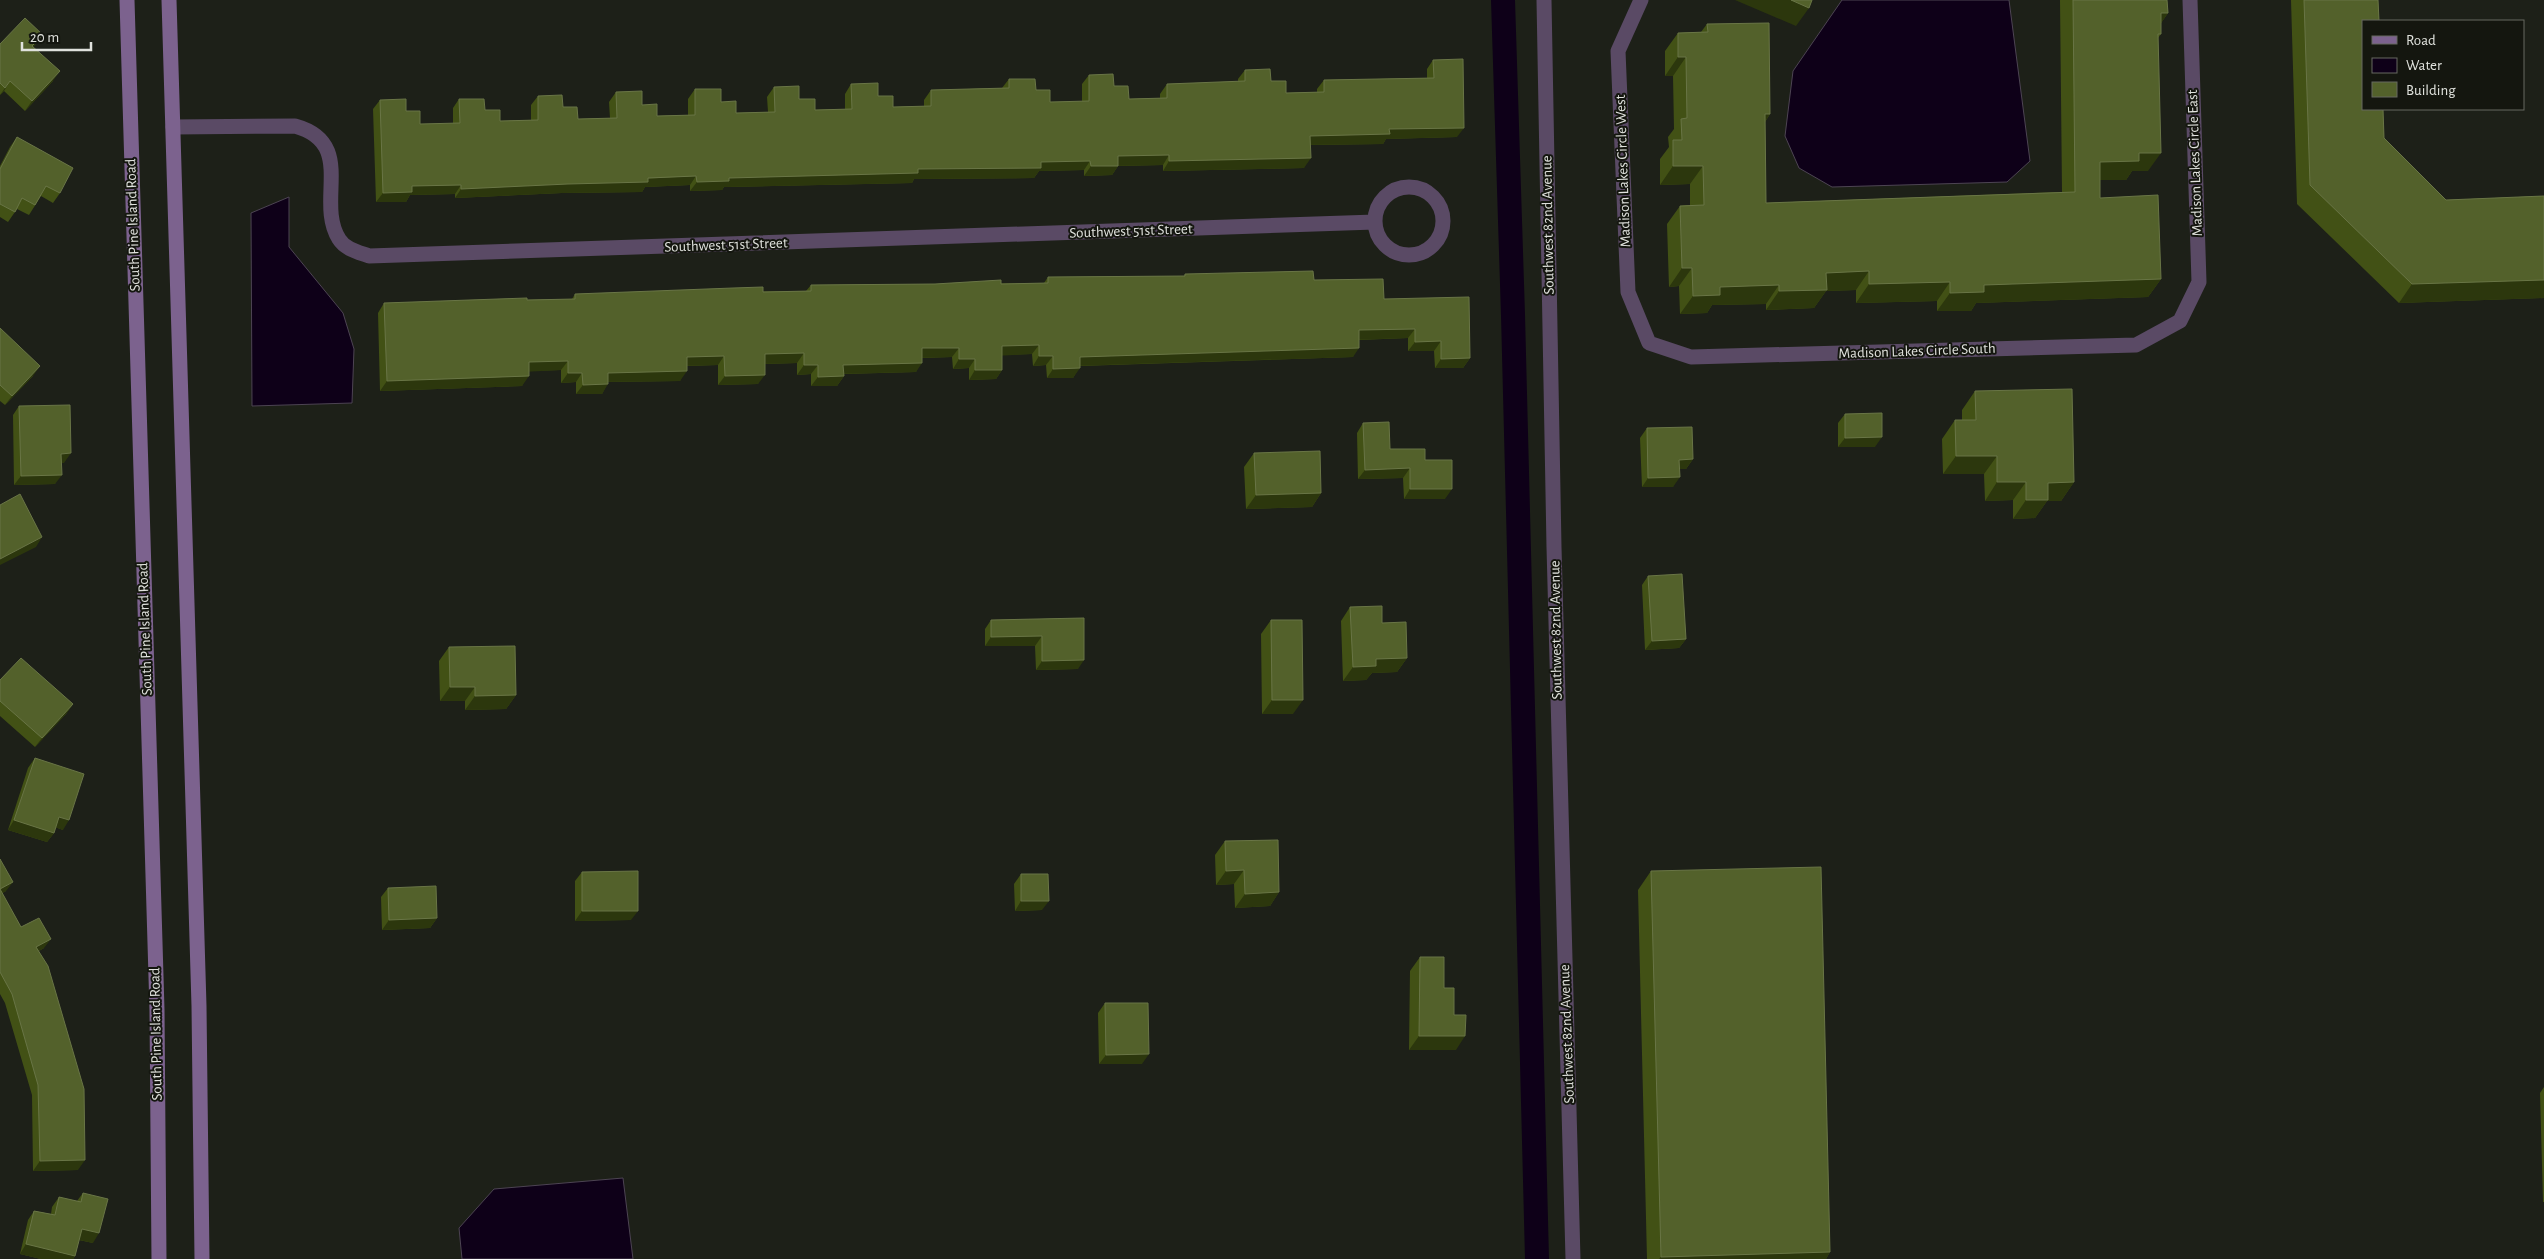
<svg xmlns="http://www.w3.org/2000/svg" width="2544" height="1259" font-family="'Alegreya Sans',sans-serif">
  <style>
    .water { fill: #0e0018; stroke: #4d4453 }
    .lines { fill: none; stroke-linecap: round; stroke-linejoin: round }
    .canal { stroke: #0e0018; stroke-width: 24 }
    .street { stroke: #5a4a65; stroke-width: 15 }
    .secondary { stroke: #7c628e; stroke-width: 15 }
    .wall { fill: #425115 }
    .shaded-wall { fill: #2c370d }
    .building { fill: #53612b; stroke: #697546 }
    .labels { text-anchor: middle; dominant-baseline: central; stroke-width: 4; stroke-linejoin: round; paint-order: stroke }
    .street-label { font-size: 15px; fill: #e0e2dd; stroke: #14160f }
  </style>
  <rect width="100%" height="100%" fill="#1d2018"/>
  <path class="water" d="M 1842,0 L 2009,0 L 2030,161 L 2007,182 L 1832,187 L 1799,168 L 1785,136 L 1793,71 Z
    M 289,197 L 289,247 L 343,313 L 354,349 L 352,403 L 252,406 L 251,213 Z
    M 623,1178 L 633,1259 L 462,1259 L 459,1228 L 494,1189 Z"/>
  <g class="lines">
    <path class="canal" d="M 1503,0 L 1513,315 L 1537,1259"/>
    <path class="street" d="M 1544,0 L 1554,547 L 1573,1259
      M 1641,0 L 1618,51 L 1628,292 L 1649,343 L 1691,357 L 2136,345 L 2180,321 L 2199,282 L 2190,0
      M 173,127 L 295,126 C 357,143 315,201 339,239 C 345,249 358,252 369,256 L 1375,222
      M1375 221a34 34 0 1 1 68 0a34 34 0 1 1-68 0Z"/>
    <path class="secondary" d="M 127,0 L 157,1010 L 159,1259
      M 169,0 L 199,1006 L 202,1259"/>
  </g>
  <path class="wall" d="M 2060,0 L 2167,0 L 2168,13 L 2161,23 L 2161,34 L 2158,38 L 2148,171 L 2132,171 L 2126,180 L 2100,180 L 2100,198 L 2161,279 L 2148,297 L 1976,303 L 1971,311 L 1937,311 L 1937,301 L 1856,303 L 1856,290 L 1826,291 L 1814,308 L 1766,310 L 1766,304 L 1712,305 L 1707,313 L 1680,314 L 1679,286 L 1669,287 L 1667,224 L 1680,206 L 1690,205 L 1690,184 L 1660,185 L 1660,159 L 1669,147 L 1668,137 L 1674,129 L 1673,76 L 1665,76 L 1665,51 L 1678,33 L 1701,32 L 1707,24 L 1770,114 L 1765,122 L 1766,203 L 2062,192 Z
    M 2291,0 L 2378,0 L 2384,138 L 2446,200 L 2544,196 L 2544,298 L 2399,303 L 2297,204 Z
    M 43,35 L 33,47 L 53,81 L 25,111 L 4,91 L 0,95 L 0,44 Z
    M 1433,60 L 1457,137 L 1386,139 L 1383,144 L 1310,145 L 1304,168 L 1163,171 L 1163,165 L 1118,166 L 1112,175 L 1084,176 L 1084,170 L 1039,171 L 1034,178 L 914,179 L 912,183 L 724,187 L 722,190 L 690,191 L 690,185 L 645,187 L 642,192 L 562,193 L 455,198 L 455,194 L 410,195 L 406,202 L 376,202 L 373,109 L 380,100 L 406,111 L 420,124 L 453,124 L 453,108 L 459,99 L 485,110 L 500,121 L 531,120 L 531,105 L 538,96 L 563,107 L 578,119 L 610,118 L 609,102 L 616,92 L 642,105 L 657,116 L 688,115 L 688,99 L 695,89 L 721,102 L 736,113 L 768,112 L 767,97 L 774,87 L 799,99 L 815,110 L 845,109 L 845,94 L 851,84 L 878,96 L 893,107 L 924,106 L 924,100 L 931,90 L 1002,88 L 1009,79 L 1036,90 L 1050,102 L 1082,102 L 1082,84 L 1089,75 L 1114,86 L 1129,99 L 1160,98 L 1160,94 L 1167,84 L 1238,82 L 1238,79 L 1245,70 L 1271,81 L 1286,93 L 1317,92 L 1317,89 L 1324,80 L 1427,78 L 1427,69 Z
    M 17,137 L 60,193 L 53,203 L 41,196 L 29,215 L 17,209 L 8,222 L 0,217 L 0,166 L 10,147 Z
    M 1185,274 L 1314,280 L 1384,299 L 1470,358 L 1463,368 L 1435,368 L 1434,351 L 1408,351 L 1408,338 L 1359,340 L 1353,357 L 1080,366 L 1073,378 L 1047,378 L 1046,365 L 1033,366 L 1032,354 L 1002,355 L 1002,370 L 996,379 L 969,380 L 969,368 L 953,369 L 952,357 L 922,358 L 916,372 L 844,374 L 844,376 L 837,386 L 811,386 L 811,374 L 797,375 L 797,363 L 765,364 L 758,384 L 718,385 L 718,365 L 687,366 L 680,381 L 608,382 L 602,394 L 576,394 L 576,382 L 561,383 L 561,370 L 529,371 L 522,386 L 380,391 L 378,313 L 384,303 L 572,299 L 575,294 L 806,291 L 811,285 L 1044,283 L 1048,277 L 1184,276 Z
    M 0,328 L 33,376 L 5,405 L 0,401 Z
    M 1975,391 L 2074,482 L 2061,501 L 2047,501 L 2035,518 L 2013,519 L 2013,500 L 1985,501 L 1984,474 L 1943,474 L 1942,439 L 1955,420 L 1962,420 L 1962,410 Z
    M 19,406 L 64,463 L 61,463 L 55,484 L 14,485 L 13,415 Z
    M 1845,414 L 1875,447 L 1838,447 L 1838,423 Z
    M 1363,423 L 1390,449 L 1425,460 L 1445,499 L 1404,499 L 1403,478 L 1358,479 L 1357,433 Z
    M 1647,428 L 1693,459 L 1686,469 L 1679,469 L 1673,487 L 1642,487 L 1640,438 Z
    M 1254,453 L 1321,493 L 1312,507 L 1246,509 L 1244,467 Z
    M 1648,576 L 1686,639 L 1679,648 L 1645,650 L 1642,585 Z
    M 1350,607 L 1382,623 L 1407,658 L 1397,672 L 1372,673 L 1366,680 L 1343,681 L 1341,621 Z
    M 1084,618 L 1078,669 L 1036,670 L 1035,646 L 985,646 L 985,629 L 991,620 Z
    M 1271,620 L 1293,714 L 1262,714 L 1261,634 Z
    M 449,647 L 516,695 L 506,709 L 465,710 L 465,701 L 440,701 L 439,661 Z
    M 0,680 L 73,704 L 66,714 L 35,747 L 0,716 Z
    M 35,758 L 63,830 L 55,827 L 54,833 L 47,842 L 8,830 L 28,768 Z
    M 1225,841 L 1279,892 L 1270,906 L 1235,908 L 1234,884 L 1216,885 L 1215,855 Z
    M 0,859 L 6,891 L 2,893 L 21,927 L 44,948 L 39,951 L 78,1170 L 33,1171 L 32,1095 L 5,1003 L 0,994 Z
    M 1651,871 L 1830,1252 L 1826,1259 L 1647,1259 L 1638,890 Z
    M 582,872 L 631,920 L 575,921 L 575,881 Z
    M 1021,874 L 1042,910 L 1015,911 L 1014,884 Z
    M 388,888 L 437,918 L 430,928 L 382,930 L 381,897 Z
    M 1420,957 L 1444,988 L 1454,1015 L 1456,1050 L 1409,1050 L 1410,971 Z
    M 1105,1003 L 1142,1064 L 1099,1064 L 1098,1013 Z
    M 2544,1087 L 2544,1202 L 2543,1202 L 2540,1093 Z
    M 83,1193 L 93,1243 L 79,1240 L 75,1256 L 73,1259 L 41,1259 L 20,1254 L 28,1220 L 34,1211 L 51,1214 L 52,1207 L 59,1197 L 77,1201 Z"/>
  <path class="shaded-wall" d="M 1735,0 L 1791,0 L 1809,8 L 1796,26 Z
    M 2161,13 L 2168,13 L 2155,32 Z
    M 43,35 L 36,44 L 26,55 L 32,46 Z
    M 1678,57 L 1686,57 L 1673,76 L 1665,76 Z
    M 60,71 L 53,81 L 25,111 L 32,101 Z
    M 10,81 L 4,91 L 0,95 Z
    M 1765,114 L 1770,114 L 1758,132 Z
    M 1464,128 L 1457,137 L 1386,139 L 1383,144 L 1304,145 L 1310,136 L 1389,129 Z
    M 2139,153 L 2161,153 L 2148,171 L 2132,171 L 2126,180 L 2087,180 L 2100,162 Z
    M 1169,155 L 1163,165 L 1111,166 L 1118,156 Z
    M 1311,158 L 1304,168 L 1163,171 L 1169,161 Z
    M 1090,161 L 1084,170 L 1039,171 L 1034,178 L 914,179 L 912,183 L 724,187 L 722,190 L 690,191 L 697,182 L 729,178 L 918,169 L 1041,162 Z
    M 1091,166 L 1118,166 L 1112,175 L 1084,176 Z
    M 1673,166 L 1703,166 L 1690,184 L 1660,185 Z
    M 696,176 L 690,185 L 645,187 L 642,192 L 562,193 L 455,198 L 461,189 Z
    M 461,185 L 455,194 L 410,195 L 406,202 L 376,202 L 383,193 L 412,186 Z
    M 1682,268 L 1692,268 L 1679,286 L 1669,287 Z
    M 1869,271 L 1856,290 L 1826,291 L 1814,308 L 1766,310 L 1779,291 L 1826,273 Z
    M 2161,279 L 2148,297 L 1976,303 L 1971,311 L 1937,311 L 1950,293 L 1984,285 Z
    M 2544,280 L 2544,298 L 2399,303 L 2412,284 Z
    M 1950,282 L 1937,301 L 1856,303 L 1869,284 Z
    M 1779,285 L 1766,304 L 1712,305 L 1707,313 L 1680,314 L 1693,296 L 1720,287 Z
    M 1415,329 L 1408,338 L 1352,340 L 1359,330 Z
    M 1441,341 L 1434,351 L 1408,351 L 1415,342 Z
    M 1039,345 L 1032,354 L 995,356 L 1002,346 Z
    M 922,348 L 959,348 L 952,357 L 915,358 Z
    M 1359,348 L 1353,357 L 1073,366 L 1080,357 Z
    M 804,353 L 797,363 L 758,364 L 765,354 Z
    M 724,356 L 718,365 L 680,366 L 687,357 Z
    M 1039,356 L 1053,356 L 1046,365 L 1033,366 Z
    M 1470,358 L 1463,368 L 1435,368 L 1441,359 Z
    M 959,359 L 975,359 L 969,368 L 953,369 Z
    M 568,361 L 561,370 L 522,372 L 529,362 Z
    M 922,363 L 916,372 L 837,374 L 843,365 Z
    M 804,365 L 818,365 L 811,374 L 797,375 Z
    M 40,366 L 33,376 L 5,405 L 12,396 Z
    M 1080,368 L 1073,378 L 1047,378 L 1053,369 Z
    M 975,370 L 1002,370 L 996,379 L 969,380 Z
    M 687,371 L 680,381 L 602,382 L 608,373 Z
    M 568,373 L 582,373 L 576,382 L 561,383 Z
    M 765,375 L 758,384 L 718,385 L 725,376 Z
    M 529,376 L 522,386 L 380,391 L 387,381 Z
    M 844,376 L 837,386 L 811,386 L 818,377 Z
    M 608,384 L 602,394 L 576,394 L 583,385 Z
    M 1882,437 L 1875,447 L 1838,447 L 1845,438 Z
    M 71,453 L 64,463 L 55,463 L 61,454 Z
    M 1956,456 L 1997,456 L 1984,474 L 1943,474 Z
    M 1693,459 L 1686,469 L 1672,469 L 1679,460 Z
    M 1410,468 L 1403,478 L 1358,479 L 1365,470 Z
    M 62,475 L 55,484 L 14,485 L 21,476 Z
    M 1680,477 L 1673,487 L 1642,487 L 1648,478 Z
    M 1997,482 L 2026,482 L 2013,500 L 1985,501 Z
    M 2074,482 L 2061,501 L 2047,501 L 2035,518 L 2013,519 L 2026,500 L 2048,483 Z
    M 1410,489 L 1452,489 L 1445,499 L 1404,499 Z
    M 1321,493 L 1312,507 L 1246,509 L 1256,495 Z
    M 42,537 L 36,547 L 0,565 L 0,559 Z
    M 1042,636 L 1035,646 L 985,646 L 991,637 Z
    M 1686,639 L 1679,648 L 1645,650 L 1652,641 Z
    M 1407,658 L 1397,672 L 1372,673 L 1366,680 L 1343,681 L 1353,667 L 1376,659 Z
    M 1084,660 L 1078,669 L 1036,670 L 1042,661 Z
    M 450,687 L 475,687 L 465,701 L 440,701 Z
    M 516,695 L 506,709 L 465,710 L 475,696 Z
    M 1272,700 L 1303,700 L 1293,714 L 1262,714 Z
    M 73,704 L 66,714 L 35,747 L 42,738 Z
    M 59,817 L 69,820 L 63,830 L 52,826 Z
    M 14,820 L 54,833 L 47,842 L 8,830 Z
    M 1244,870 L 1234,884 L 1216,885 L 1226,871 Z
    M 13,882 L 6,891 L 0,895 L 0,889 Z
    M 1279,892 L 1270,906 L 1235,908 L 1245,894 Z
    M 1021,901 L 1049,901 L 1042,910 L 1015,911 Z
    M 582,911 L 638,911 L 631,920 L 575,921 Z
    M 437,918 L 430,928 L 382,930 L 389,920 Z
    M 51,939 L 44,948 L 30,956 L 36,947 Z
    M 1419,1036 L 1465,1036 L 1456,1050 L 1409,1050 Z
    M 1149,1054 L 1142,1064 L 1099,1064 L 1106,1055 Z
    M 85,1160 L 78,1170 L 33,1171 L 40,1161 Z
    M 82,1229 L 99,1233 L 93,1243 L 75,1239 Z
    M 26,1244 L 75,1256 L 73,1259 L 41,1259 L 20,1254 Z
    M 1830,1252 L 1826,1259 L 1659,1259 L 1661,1257 Z"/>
  <path class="building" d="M 1791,0 L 1812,0 L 1809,8 Z
    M 2073,0 L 2167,0 L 2168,13 L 2161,13 L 2161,34 L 2158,34 L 2161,153 L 2139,153 L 2139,161 L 2100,162 L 2100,198 L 2158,195 L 2161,279 L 1984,285 L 1984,292 L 1950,293 L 1950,282 L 1869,284 L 1869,271 L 1826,273 L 1827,290 L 1779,291 L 1779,285 L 1720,287 L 1720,295 L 1693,296 L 1692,268 L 1682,268 L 1680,206 L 1704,205 L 1703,166 L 1673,166 L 1673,140 L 1682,140 L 1681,119 L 1687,118 L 1686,57 L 1678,57 L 1678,33 L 1708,32 L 1707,24 L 1769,23 L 1770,114 L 1765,114 L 1766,203 L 2075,192 Z
    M 2304,0 L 2378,0 L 2379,21 L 2363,21 L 2363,109 L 2383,109 L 2384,138 L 2446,200 L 2544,196 L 2544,280 L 2412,284 L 2310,185 Z
    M 25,18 L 43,35 L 32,46 L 60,71 L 32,101 L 10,81 L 5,88 L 0,83 L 0,44 Z
    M 1463,59 L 1464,128 L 1389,129 L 1390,134 L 1310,136 L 1311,158 L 1169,161 L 1169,155 L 1118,156 L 1118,166 L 1091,166 L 1090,161 L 1041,162 L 1041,168 L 918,169 L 918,173 L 729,178 L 729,181 L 697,182 L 696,176 L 648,178 L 648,182 L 568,184 L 461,189 L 461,185 L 412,186 L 412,192 L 383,193 L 380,100 L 406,99 L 406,111 L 420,111 L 420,124 L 460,123 L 459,99 L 484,99 L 485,110 L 500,110 L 500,121 L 538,120 L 538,96 L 562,95 L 563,107 L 577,107 L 578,119 L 617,118 L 616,92 L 642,91 L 642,105 L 657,104 L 657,116 L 695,115 L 695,89 L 721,89 L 721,102 L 736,101 L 736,113 L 775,112 L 774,87 L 799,86 L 799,99 L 815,99 L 815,110 L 852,109 L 851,84 L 878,83 L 878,96 L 893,96 L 893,107 L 931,106 L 931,90 L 1009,88 L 1009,79 L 1035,79 L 1036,90 L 1050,90 L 1050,102 L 1089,101 L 1089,75 L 1113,74 L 1114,86 L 1128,86 L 1129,99 L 1167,98 L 1167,84 L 1245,81 L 1245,70 L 1270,69 L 1271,81 L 1286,81 L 1286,93 L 1324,92 L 1324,80 L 1434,78 L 1433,60 Z
    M 17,137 L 73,168 L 60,193 L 46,186 L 35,205 L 22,198 L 15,212 L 0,204 L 0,169 Z
    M 1313,271 L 1314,280 L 1383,279 L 1384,299 L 1469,297 L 1470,358 L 1441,359 L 1441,341 L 1415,342 L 1415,329 L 1359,330 L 1359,348 L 1080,357 L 1080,368 L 1053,369 L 1053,356 L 1039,356 L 1039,345 L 1002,346 L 1002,370 L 975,370 L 975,359 L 959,359 L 959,348 L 922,348 L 922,363 L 843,365 L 844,376 L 818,377 L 818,365 L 804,365 L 804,353 L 765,354 L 765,375 L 725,376 L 724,356 L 687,357 L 687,371 L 608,373 L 608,384 L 583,385 L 582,373 L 568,373 L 568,361 L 529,362 L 529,376 L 387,381 L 384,303 L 527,298 L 527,300 L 575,299 L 575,294 L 733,288 L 763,287 L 763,292 L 811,291 L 811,285 L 935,284 L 1001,280 L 1001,284 L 1048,283 L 1048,277 L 1185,276 L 1185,274 Z
    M 0,328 L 40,366 L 12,396 L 0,385 Z
    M 2072,389 L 2074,482 L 2048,483 L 2048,500 L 2026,500 L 2026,482 L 1997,482 L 1997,456 L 1956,456 L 1955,420 L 1976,420 L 1975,391 Z
    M 70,405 L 71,453 L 61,454 L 62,475 L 21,476 L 19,406 Z
    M 1882,413 L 1882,437 L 1845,438 L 1845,414 Z
    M 1389,422 L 1390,449 L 1425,449 L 1425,460 L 1452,460 L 1452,489 L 1410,489 L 1410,468 L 1365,470 L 1363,423 Z
    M 1692,427 L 1693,459 L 1679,460 L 1680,477 L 1648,478 L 1647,428 Z
    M 1320,451 L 1321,493 L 1256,495 L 1254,453 Z
    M 20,494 L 42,537 L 0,559 L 0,505 Z
    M 1682,574 L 1686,639 L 1652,641 L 1648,576 Z
    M 1382,606 L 1382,623 L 1406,622 L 1407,658 L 1376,659 L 1376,666 L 1353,667 L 1350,607 Z
    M 1084,618 L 1084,660 L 1042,661 L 1042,636 L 991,637 L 991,620 Z
    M 1271,620 L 1302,620 L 1303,700 L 1272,700 Z
    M 515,646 L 516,695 L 475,696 L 475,687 L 450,687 L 449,647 Z
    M 21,658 L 73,704 L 42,738 L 0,701 L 0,680 Z
    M 35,758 L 84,774 L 69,820 L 59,817 L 54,833 L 14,820 Z
    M 1278,840 L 1279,892 L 1245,894 L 1244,870 L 1226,871 L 1225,841 Z
    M 0,859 L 13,882 L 0,889 Z
    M 1821,867 L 1830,1252 L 1661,1257 L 1651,871 Z
    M 638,871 L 638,911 L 582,911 L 582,872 Z
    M 1021,874 L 1048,874 L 1049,901 L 1021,901 Z
    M 436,886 L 437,918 L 389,920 L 388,888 Z
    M 0,889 L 21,927 L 39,918 L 51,939 L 36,947 L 48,966 L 84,1089 L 85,1160 L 40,1161 L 38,1085 L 12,994 L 0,972 Z
    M 1420,957 L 1444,957 L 1444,988 L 1454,988 L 1454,1015 L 1466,1015 L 1465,1036 L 1419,1036 Z
    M 1105,1003 L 1148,1003 L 1149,1054 L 1106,1055 Z
    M 83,1193 L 108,1199 L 99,1233 L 82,1229 L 75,1256 L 26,1244 L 34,1211 L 55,1215 L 59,1197 L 81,1202 Z"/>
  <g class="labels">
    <g class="street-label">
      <text transform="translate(2195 163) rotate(-92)">Madison Lakes Circle East</text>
      <text transform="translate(1623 171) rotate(-92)">Madison Lakes Circle West</text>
      <text transform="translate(133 225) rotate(-92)">South Pine Island Road</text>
      <text transform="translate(1548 225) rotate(-91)">Southwest 82nd Avenue</text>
      <text transform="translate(1131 231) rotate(-2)">Southwest 51st Street</text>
      <text transform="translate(726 245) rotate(-2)">Southwest 51st Street</text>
      <text transform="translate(1917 351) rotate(-2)">Madison Lakes Circle South</text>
      <text transform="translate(145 629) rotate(-92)">South Pine Island Road</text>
      <text transform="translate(1556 630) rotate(-91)">Southwest 82nd Avenue</text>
      <text transform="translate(156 1034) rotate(-91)">South Pine Island Road</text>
      <text transform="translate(1567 1034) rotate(-92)">Southwest 82nd Avenue</text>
    </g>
  </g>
  <rect x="2362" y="20" width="162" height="90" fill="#14160f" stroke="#666861"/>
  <rect x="2372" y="36" width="25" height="8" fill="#7c628e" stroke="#666861"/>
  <text x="2406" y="45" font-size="15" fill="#e0e2dd">Road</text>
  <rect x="2372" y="58" width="25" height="15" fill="#0e0018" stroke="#666861"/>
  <text x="2406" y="70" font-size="15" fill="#e0e2dd">Water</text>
  <rect x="2372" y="82" width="25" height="15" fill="#53612b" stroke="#666861"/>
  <text x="2406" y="95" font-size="15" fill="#e0e2dd">Building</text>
  <path d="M22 42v8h69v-8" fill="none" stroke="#e0e2dd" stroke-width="2.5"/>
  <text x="30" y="42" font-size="15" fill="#e0e2dd" stroke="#14160f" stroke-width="4" paint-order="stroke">20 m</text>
</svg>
